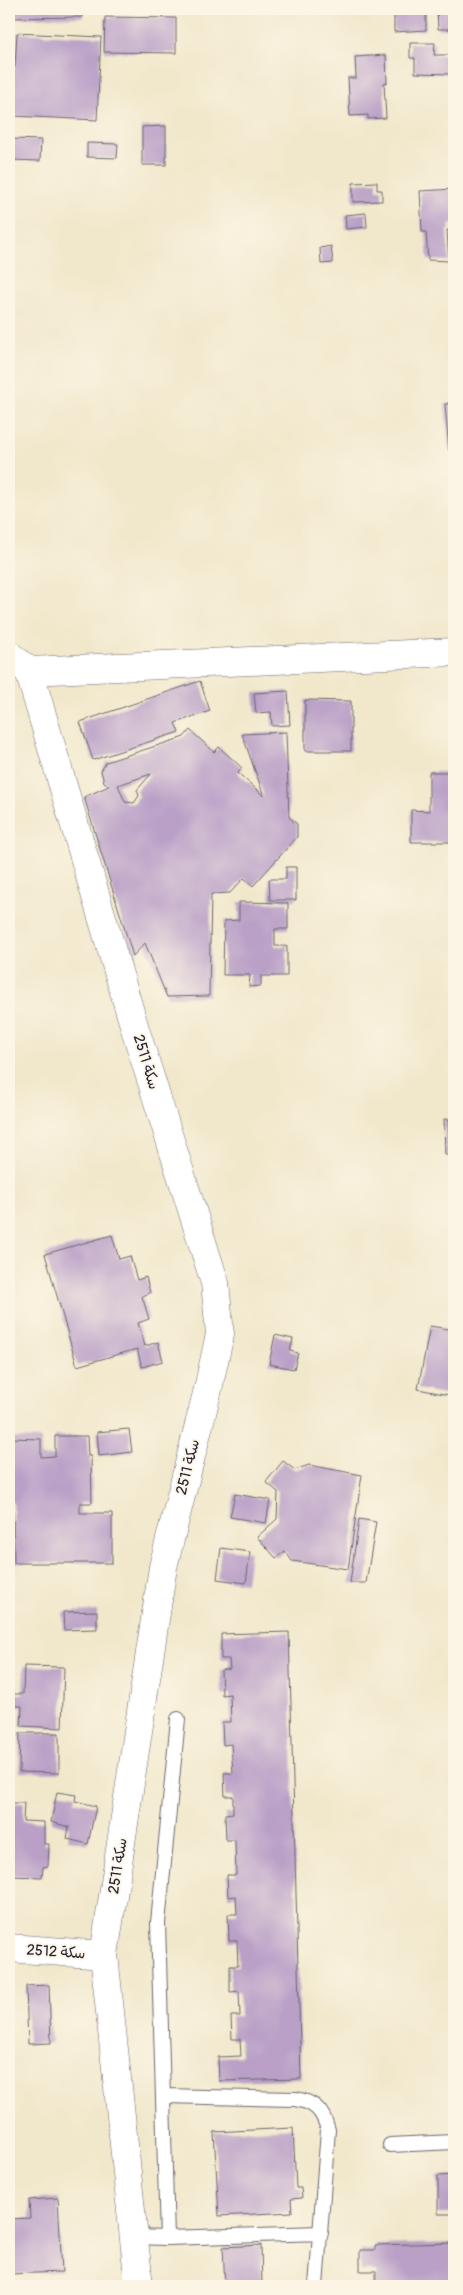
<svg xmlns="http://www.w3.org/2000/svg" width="463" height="2295" font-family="Pangolin,'Playpen Sans Arabic',sans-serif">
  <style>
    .building { fill: #baa0c7; fill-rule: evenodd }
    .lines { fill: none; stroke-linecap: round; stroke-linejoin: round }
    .service-casing { stroke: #6a676e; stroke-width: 16 }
    .minor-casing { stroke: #6a676e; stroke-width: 29 }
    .service { stroke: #fff; stroke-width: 14 }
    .minor { stroke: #fff; stroke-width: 28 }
    .labels { text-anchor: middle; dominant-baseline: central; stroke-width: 4; stroke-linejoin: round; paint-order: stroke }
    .street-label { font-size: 15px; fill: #22223b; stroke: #fcf5e5 }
  </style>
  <rect width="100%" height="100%" fill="#fcf5e5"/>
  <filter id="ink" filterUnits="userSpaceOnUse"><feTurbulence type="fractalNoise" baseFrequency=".02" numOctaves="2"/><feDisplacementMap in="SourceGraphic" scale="10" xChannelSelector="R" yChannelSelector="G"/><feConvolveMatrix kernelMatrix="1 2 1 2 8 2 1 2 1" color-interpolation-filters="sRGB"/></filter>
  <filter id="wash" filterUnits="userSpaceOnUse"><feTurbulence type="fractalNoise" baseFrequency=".0096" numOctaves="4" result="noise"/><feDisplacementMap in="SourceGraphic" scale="20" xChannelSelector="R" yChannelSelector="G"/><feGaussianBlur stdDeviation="1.12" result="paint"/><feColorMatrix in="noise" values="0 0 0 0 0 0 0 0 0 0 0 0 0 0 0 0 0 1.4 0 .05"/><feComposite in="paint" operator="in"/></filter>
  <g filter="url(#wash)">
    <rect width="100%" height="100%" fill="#f1e8cc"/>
    <g id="blocks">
      <path class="building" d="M 9,9 L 83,9 L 83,17 L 9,18 Z
        M 394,9 L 426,9 L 426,30 L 394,32 Z
        M 437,9 L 454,9 L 454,29 L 438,29 Z
        M 105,17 L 176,18 L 176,53 L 104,52 Z
        M 17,33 L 101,37 L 97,120 L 13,116 L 15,83 L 9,82 L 9,66 L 15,67 Z
        M 410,43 L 435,43 L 434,55 L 450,55 L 450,74 L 415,73 L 415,58 L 410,58 Z
        M 386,55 L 387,83 L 384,83 L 386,118 L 368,119 L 368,115 L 350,116 L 348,78 L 356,78 L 355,57 Z
        M 166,126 L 166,165 L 142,165 L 142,127 Z
        M 12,139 L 41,140 L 40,161 L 11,160 Z
        M 87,143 L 118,144 L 117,158 L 87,157 Z
        M 377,182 L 377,190 L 382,190 L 382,201 L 353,202 L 353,183 Z
        M 454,189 L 454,224 L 449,224 L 450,230 L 447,230 L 449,261 L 428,260 L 426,232 L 422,232 L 420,191 Z
        M 366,213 L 367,227 L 346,229 L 345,215 Z
        M 331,246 L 333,263 L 321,264 L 320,248 Z
        M 454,403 L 454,451 L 449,451 L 445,404 Z
        M 200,681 L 210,711 L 175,723 L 179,732 L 93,760 L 80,722 Z
        M 288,691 L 290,725 L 272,726 L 271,712 L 256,713 L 254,693 Z
        M 305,700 L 351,701 L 351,751 L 305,751 Z
        M 190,730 L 214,752 L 219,747 L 242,768 L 238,773 L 264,796 L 242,734 L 286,732 L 289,817 L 297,824 L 297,837 L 253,886 L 244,878 L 230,893 L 211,894 L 209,996 L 167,997 L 145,943 L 133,956 L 84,797 L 109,786 L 104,782 L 101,771 L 106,762 L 184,737 ZM 151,774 L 137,790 L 139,796 L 134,803 L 125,802 L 118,785 Z
        M 429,772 L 454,772 L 454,842 L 411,842 L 411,810 L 429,811 Z
        M 286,867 L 296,867 L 296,900 L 270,900 L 269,879 L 286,879 Z
        M 239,902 L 288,903 L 288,929 L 275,929 L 275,946 L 287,946 L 287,976 L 261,976 L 261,986 L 249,987 L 250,975 L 223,975 L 224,921 L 239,920 Z
        M 444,1119 L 454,1120 L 454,1155 L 445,1155 Z
        M 112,1235 L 119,1259 L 130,1256 L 137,1280 L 146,1277 L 150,1293 L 142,1296 L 149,1319 L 138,1323 L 145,1346 L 158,1342 L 163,1361 L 142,1367 L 137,1349 L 77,1366 L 45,1254 Z
        M 430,1326 L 454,1330 L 454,1396 L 418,1389 Z
        M 275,1335 L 293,1339 L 290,1351 L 298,1353 L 294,1369 L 269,1364 Z
        M 129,1429 L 132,1452 L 99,1456 L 97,1432 Z
        M 55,1436 L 87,1436 L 88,1456 L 91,1456 L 92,1503 L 80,1503 L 80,1513 L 112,1513 L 112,1563 L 14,1563 L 13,1503 L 9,1503 L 9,1438 L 41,1439 L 41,1457 L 55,1456 Z
        M 283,1461 L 295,1470 L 309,1465 L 362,1475 L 348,1569 L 292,1561 L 285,1551 L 276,1558 L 257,1537 L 277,1519 L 278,1492 L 266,1482 Z
        M 235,1494 L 270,1500 L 266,1523 L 230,1517 Z
        M 359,1519 L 376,1522 L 366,1583 L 350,1583 Z
        M 221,1548 L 250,1552 L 246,1583 L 217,1579 Z
        M 97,1611 L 97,1629 L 64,1630 L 63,1612 Z
        M 289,1632 L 301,2079 L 219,2081 L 218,2057 L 241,2056 L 240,2039 L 232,2039 L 231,2016 L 240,2016 L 239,1991 L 230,1992 L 230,1966 L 238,1966 L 237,1941 L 229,1941 L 228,1914 L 237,1914 L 236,1896 L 228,1897 L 227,1875 L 236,1875 L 235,1840 L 226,1840 L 225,1814 L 233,1813 L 233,1796 L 225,1796 L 224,1773 L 233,1773 L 231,1744 L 223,1745 L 222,1722 L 231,1722 L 230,1694 L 222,1695 L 221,1670 L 230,1669 L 229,1659 L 221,1659 L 221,1634 Z
        M 24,1666 L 64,1667 L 62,1728 L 21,1726 L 22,1706 L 13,1706 L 14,1694 L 23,1694 Z
        M 20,1733 L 59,1733 L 59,1773 L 19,1772 Z
        M 57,1792 L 76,1795 L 75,1801 L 96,1806 L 88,1844 L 67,1839 L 69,1827 L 51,1822 Z
        M 9,1803 L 24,1803 L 23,1821 L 44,1822 L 44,1844 L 49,1844 L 48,1866 L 43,1867 L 42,1877 L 9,1876 Z
        M 49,1985 L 51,2043 L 28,2044 L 26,1986 Z
        M 293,2128 L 296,2188 L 301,2188 L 302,2198 L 291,2199 L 292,2212 L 219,2216 L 214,2132 Z
        M 454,2175 L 454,2214 L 438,2214 L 438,2176 Z
        M 58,2198 L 62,2272 L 9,2274 L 9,2219 L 30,2218 L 29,2200 Z
        M 454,2243 L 454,2286 L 376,2286 L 376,2271 L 360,2271 L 360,2250 L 375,2250 L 375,2245 Z
        M 261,2245 L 262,2286 L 225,2286 L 223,2247 Z"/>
    </g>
  </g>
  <g filter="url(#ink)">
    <use href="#blocks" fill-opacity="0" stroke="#6a676e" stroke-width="1"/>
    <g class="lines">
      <g class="service-casing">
        <path id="service" d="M 163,2096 L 295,2099 C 315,2102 323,2111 328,2130 L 316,2286
          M 390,2145 L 454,2142
          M 134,2237 L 167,2238 L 321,2233
          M 167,2238 L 158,1923 L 178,1719"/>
      </g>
      <g class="minor-casing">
        <path id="minor" d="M 9,655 L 29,671 L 454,652
          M 29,671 L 136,1032 L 215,1283 L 220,1334 L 208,1389 L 163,1567 L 104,1955 L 139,2286
          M 9,1948 L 104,1955"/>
      </g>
      <use href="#service" class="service"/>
      <use href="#minor" class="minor"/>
    </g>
  </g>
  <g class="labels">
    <g class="street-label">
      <text transform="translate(146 1062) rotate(73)">سكة 2511</text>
      <text transform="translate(188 1467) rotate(-76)">سكة 2511</text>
      <text transform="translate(118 1866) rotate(-81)">سكة 2511</text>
      <text transform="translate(56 1952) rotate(4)">سكة 2512</text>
    </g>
  </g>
  <rect width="463" height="2295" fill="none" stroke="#fcf5e5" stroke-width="30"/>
</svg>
